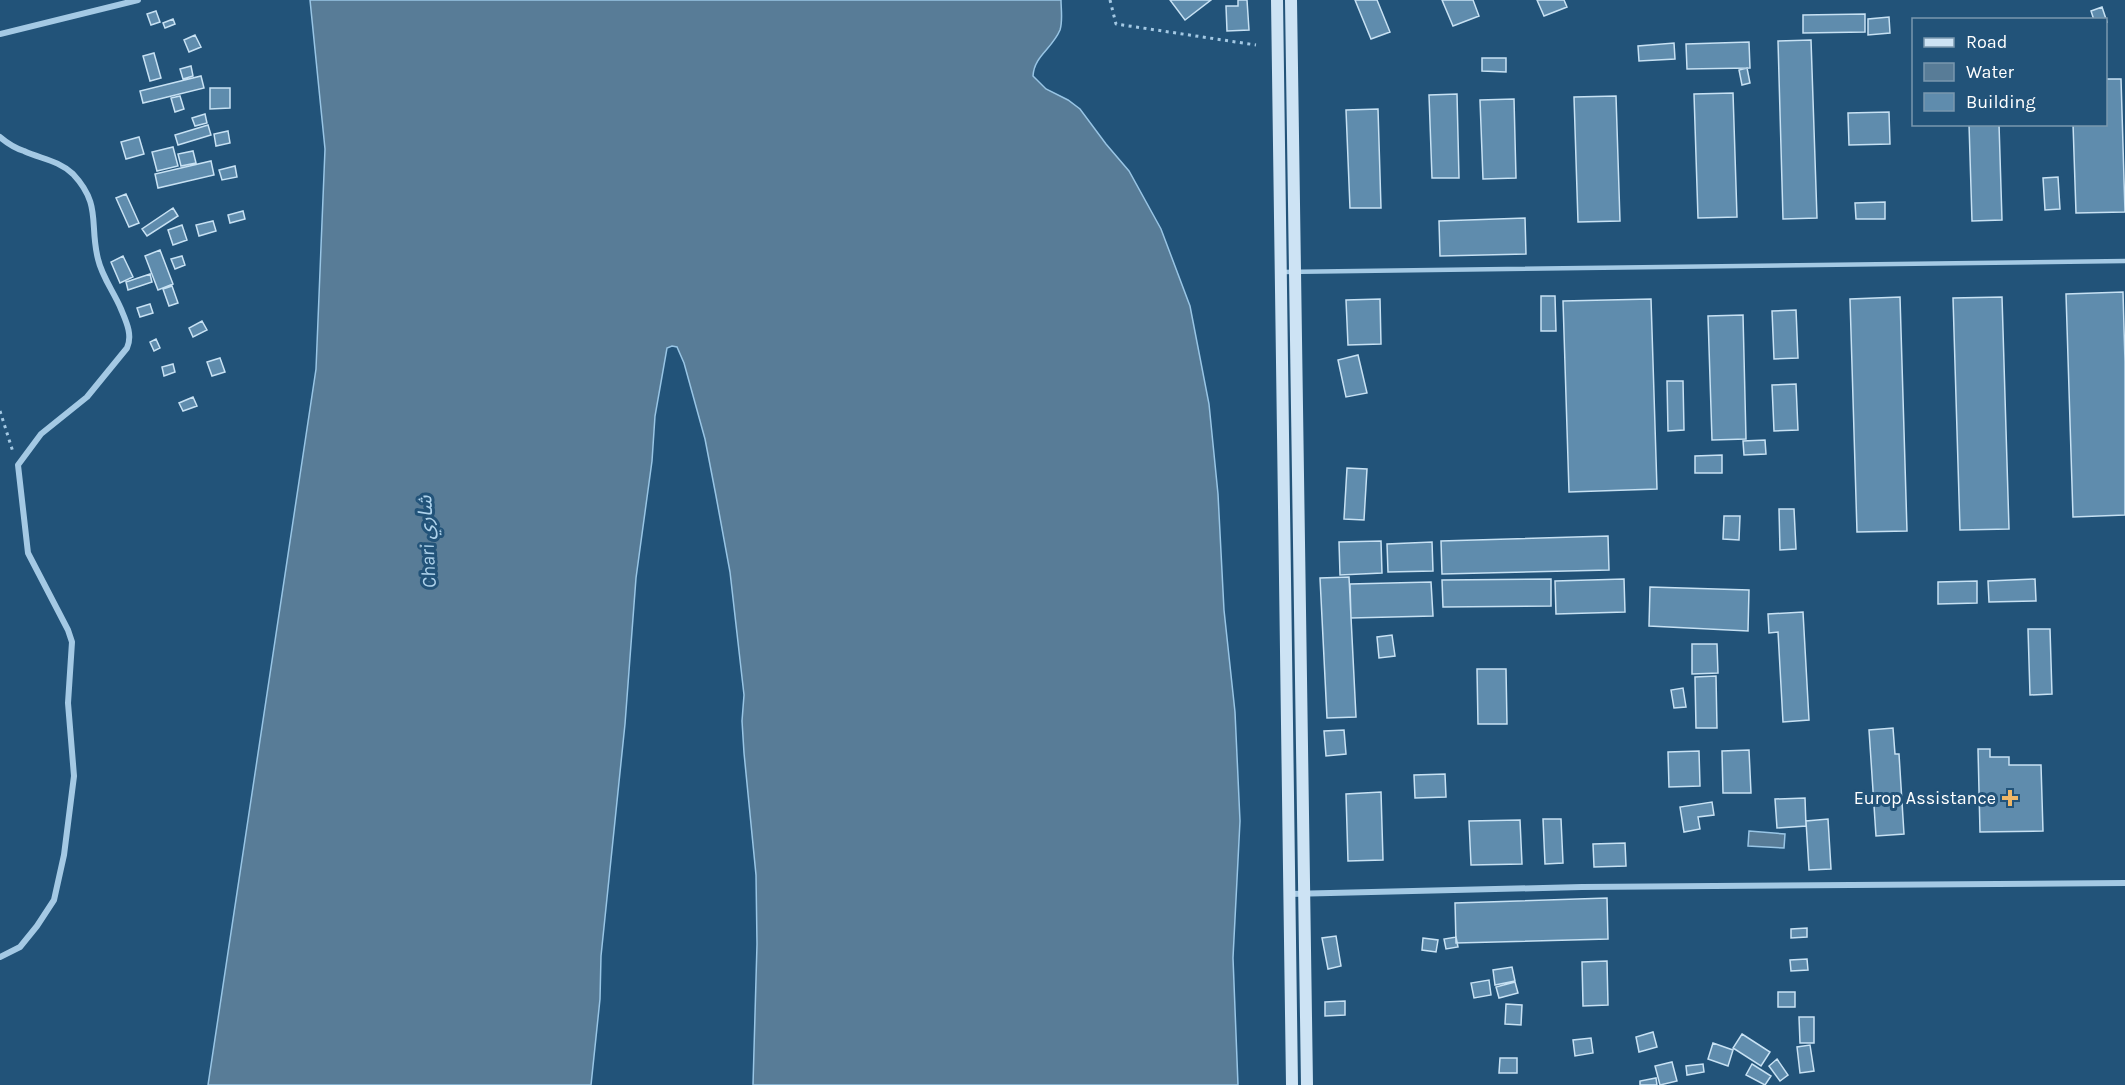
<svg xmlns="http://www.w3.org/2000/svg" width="2125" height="1085" font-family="Karla,'Noto Sans Arabic',sans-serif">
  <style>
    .water { fill: #587c97; stroke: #98c5e5; stroke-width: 1.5 }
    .building { fill: #5f8cad; stroke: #c7e1f3; stroke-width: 1.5 }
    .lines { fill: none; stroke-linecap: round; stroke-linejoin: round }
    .path { stroke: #a4c9e4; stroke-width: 3; stroke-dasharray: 3 4.5; stroke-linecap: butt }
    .service { stroke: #a4c9e4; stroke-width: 4.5 }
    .minor { stroke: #a4c9e4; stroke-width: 6 }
    .secondary { stroke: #cde3f4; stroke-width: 12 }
    .poi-dot { fill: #efb767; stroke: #225379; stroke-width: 2 }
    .labels { text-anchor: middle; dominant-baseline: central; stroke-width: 6; stroke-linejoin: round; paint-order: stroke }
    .poi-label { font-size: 18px; fill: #fff; stroke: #225379; text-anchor: end }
    .water-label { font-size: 20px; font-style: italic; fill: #afd3ec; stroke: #225379 }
  </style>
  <rect width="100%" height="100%" fill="#225379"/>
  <path class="water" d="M 310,0 L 1061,0 C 1061,9 1063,21 1060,30 C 1052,49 1034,56 1033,76 L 1046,89 L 1068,100 L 1080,109 L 1106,144 L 1129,171 L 1161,229 L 1190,306 L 1209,404 L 1218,494 L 1224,610 L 1235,712 L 1240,821 L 1233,958 L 1238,1085 L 753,1085 L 757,944 L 756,875 L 744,753 L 742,721 L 744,695 L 730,572 L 716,496 L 705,439 L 684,363 L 677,347 L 672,346 L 667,348 L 655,416 L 652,461 L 636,578 L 625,724 L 601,956 L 600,999 L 591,1085 L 208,1085 L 316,369 L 325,149 Z
    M 1749,831 L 1785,834 L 1784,848 L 1748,846 Z"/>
  <path class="building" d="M 1170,0 L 1211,0 L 1185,20 Z
    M 1238,0 L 1247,0 L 1249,30 L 1227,31 L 1226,6 L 1238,6 Z
    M 1355,0 L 1377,0 L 1390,32 L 1371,39 Z
    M 1442,0 L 1473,0 L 1479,16 L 1453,26 Z
    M 1537,0 L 1564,0 L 1567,7 L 1544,16 Z
    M 2102,7 L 2107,22 L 2106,22 L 2106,20 L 2094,20 L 2091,11 Z
    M 156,11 L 160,22 L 151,25 L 147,14 Z
    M 1865,14 L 1865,32 L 1803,33 L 1803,15 Z
    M 1889,17 L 1890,33 L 1868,35 L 1868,19 Z
    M 173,19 L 175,24 L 165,28 L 163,23 Z
    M 195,35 L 201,47 L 189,52 L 184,40 Z
    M 1811,40 L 1817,218 L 1783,219 L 1778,41 Z
    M 1749,42 L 1750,68 L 1687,69 L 1686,44 Z
    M 1674,43 L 1675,59 L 1639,61 L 1638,46 Z
    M 154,53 L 161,78 L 150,81 L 143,56 Z
    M 1482,58 L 1506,58 L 1506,72 L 1482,71 Z
    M 191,66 L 193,76 L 183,79 L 180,69 Z
    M 1747,68 L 1750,83 L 1742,85 L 1739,70 Z
    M 201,76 L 204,88 L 143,103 L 140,91 Z
    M 2106,79 L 2121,79 L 2125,212 L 2076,213 L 2073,124 L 2106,124 Z
    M 210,88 L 230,88 L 230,108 L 210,109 Z
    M 1733,93 L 1737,217 L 1698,218 L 1694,94 Z
    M 1457,94 L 1459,178 L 1432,178 L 1429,95 Z
    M 180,96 L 184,109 L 175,112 L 171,98 Z
    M 1616,96 L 1620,221 L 1578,222 L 1574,97 Z
    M 1514,99 L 1516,178 L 1483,179 L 1480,100 Z
    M 1378,109 L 1381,208 L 1350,208 L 1346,110 Z
    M 1889,112 L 1890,144 L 1849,145 L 1848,113 Z
    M 205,114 L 207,123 L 195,126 L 192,118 Z
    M 1969,124 L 1999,124 L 2002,220 L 1972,221 Z
    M 208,125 L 211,135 L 178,145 L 175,135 Z
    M 228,131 L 230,143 L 216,146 L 214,134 Z
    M 139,137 L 144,154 L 126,159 L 121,142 Z
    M 173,147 L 178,166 L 157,171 L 152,152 Z
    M 193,151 L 196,163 L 181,166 L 178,154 Z
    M 211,161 L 214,175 L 158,188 L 155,174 Z
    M 235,166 L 237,177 L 222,180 L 219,170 Z
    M 2058,177 L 2060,209 L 2045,210 L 2043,178 Z
    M 126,194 L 139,223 L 129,227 L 116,198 Z
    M 1885,202 L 1885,219 L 1856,219 L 1855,203 Z
    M 173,208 L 178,216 L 147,236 L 142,229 Z
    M 243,211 L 245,219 L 230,223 L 228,215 Z
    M 1525,218 L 1526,254 L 1440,256 L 1439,221 Z
    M 213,221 L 216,231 L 199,236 L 196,225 Z
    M 182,225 L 187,240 L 173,245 L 168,230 Z
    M 160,250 L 173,284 L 158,290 L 145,256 Z
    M 123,256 L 133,277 L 120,283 L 111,262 Z
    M 182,256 L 185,265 L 175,269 L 171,259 Z
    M 150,274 L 152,282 L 128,290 L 126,282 Z
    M 172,286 L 178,303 L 169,306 L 163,289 Z
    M 2123,292 L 2125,362 L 2125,515 L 2073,517 L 2066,294 Z
    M 1541,296 L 1555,296 L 1556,331 L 1541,331 Z
    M 1900,297 L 1907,531 L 1857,532 L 1850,299 Z
    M 2002,297 L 2009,529 L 1960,530 L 1953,298 Z
    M 1380,299 L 1381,344 L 1348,345 L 1346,300 Z
    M 1651,299 L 1657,489 L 1569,492 L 1563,301 Z
    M 150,304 L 153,313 L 140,317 L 137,308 Z
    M 1796,310 L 1798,358 L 1774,359 L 1772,311 Z
    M 1743,315 L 1746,439 L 1712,440 L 1708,316 Z
    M 202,321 L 207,330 L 193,337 L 189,328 Z
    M 156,339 L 160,348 L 154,351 L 150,342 Z
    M 1358,355 L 1367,393 L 1346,397 L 1338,360 Z
    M 220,358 L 225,372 L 212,376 L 207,362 Z
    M 173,364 L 175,372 L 164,376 L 162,367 Z
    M 1667,381 L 1683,381 L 1684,430 L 1668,431 Z
    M 1796,384 L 1798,430 L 1774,431 L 1772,385 Z
    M 193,397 L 197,406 L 183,411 L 179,403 Z
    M 1765,440 L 1766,454 L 1744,455 L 1743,441 Z
    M 1722,455 L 1722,473 L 1695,473 L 1695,456 Z
    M 1347,468 L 1367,469 L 1364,520 L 1344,519 Z
    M 1779,509 L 1794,509 L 1796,549 L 1780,550 Z
    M 1724,516 L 1740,516 L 1739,540 L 1723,539 Z
    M 1608,536 L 1609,570 L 1442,574 L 1441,541 Z
    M 1381,541 L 1382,573 L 1340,575 L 1339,542 Z
    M 1432,542 L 1433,571 L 1388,572 L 1387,544 Z
    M 1349,577 L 1356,717 L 1327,718 L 1320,578 Z
    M 1551,579 L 1551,606 L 1443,607 L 1442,580 Z
    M 1624,579 L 1625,612 L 1556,614 L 1555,581 Z
    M 2035,579 L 2036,601 L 1989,602 L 1988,581 Z
    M 1977,581 L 1977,603 L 1938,604 L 1938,582 Z
    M 1431,582 L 1433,616 L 1351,618 L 1350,584 Z
    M 1650,587 L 1749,590 L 1748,631 L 1649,626 Z
    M 1803,612 L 1809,720 L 1783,722 L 1778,632 L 1769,633 L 1768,614 Z
    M 2028,629 L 2050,629 L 2052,694 L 2030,695 Z
    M 1392,635 L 1395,656 L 1379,658 L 1377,637 Z
    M 1692,644 L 1717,644 L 1718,673 L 1692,674 Z
    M 1477,669 L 1506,669 L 1507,724 L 1478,724 Z
    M 1716,676 L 1717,728 L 1696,728 L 1695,677 Z
    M 1683,688 L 1686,707 L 1674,708 L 1671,690 Z
    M 1893,728 L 1895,754 L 1899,754 L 1904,834 L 1876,836 L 1869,730 Z
    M 1344,730 L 1346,754 L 1326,756 L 1324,731 Z
    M 1978,749 L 1990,749 L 1990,757 L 2009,757 L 2009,765 L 2041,765 L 2043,831 L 1980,832 Z
    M 1749,750 L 1751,793 L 1723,793 L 1722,751 Z
    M 1699,751 L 1700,786 L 1669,787 L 1668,752 Z
    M 1445,774 L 1446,797 L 1415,798 L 1414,775 Z
    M 1381,792 L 1383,860 L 1348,861 L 1346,794 Z
    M 1805,798 L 1806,826 L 1777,828 L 1775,799 Z
    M 1712,802 L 1714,815 L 1698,817 L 1700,829 L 1684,832 L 1680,807 Z
    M 1543,819 L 1561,819 L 1563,863 L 1545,864 Z
    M 1828,819 L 1831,869 L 1809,870 L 1806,821 Z
    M 1520,820 L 1522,864 L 1471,865 L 1469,821 Z
    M 1625,843 L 1626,866 L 1594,867 L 1593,844 Z
    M 1607,898 L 1608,939 L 1456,943 L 1455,903 Z
    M 1807,928 L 1807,937 L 1791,938 L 1791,929 Z
    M 1336,936 L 1341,966 L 1328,969 L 1322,938 Z
    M 1456,937 L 1458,947 L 1446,949 L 1444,939 Z
    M 1423,938 L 1438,940 L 1436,952 L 1422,950 Z
    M 1807,959 L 1808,970 L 1791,971 L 1790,960 Z
    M 1607,961 L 1608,1005 L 1583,1006 L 1582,962 Z
    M 1512,967 L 1515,981 L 1495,985 L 1493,970 Z
    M 1489,980 L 1491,995 L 1474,998 L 1471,983 Z
    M 1515,982 L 1518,993 L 1499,998 L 1496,987 Z
    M 1778,992 L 1795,992 L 1795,1007 L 1778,1007 Z
    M 1345,1001 L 1345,1015 L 1325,1016 L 1325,1002 Z
    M 1506,1004 L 1522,1005 L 1521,1025 L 1505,1024 Z
    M 1799,1017 L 1814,1017 L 1814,1043 L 1800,1043 Z
    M 1653,1032 L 1657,1047 L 1639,1052 L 1636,1037 Z
    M 1742,1034 L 1770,1052 L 1761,1066 L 1733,1048 Z
    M 1591,1038 L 1593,1053 L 1575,1056 L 1573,1040 Z
    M 1713,1043 L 1733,1050 L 1728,1066 L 1708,1059 Z
    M 1810,1045 L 1814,1071 L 1800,1073 L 1797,1047 Z
    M 1500,1058 L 1517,1058 L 1517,1073 L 1499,1073 Z
    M 1777,1059 L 1788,1075 L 1780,1081 L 1769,1066 Z
    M 1672,1062 L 1677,1081 L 1660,1085 L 1655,1066 Z
    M 1703,1064 L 1704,1072 L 1687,1075 L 1686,1066 Z
    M 1752,1064 L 1771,1076 L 1765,1085 L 1746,1075 Z
    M 1656,1078 L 1657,1085 L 1640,1085 L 1640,1081 Z"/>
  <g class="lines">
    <path class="path" d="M 1110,0 L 1116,24 L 1256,45
      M 0,411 L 13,452"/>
    <path class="service" d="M 1282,272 L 2125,261"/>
    <path class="minor" d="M 0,34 L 138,0
      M 0,137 C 7,143 15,148 24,151 C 41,159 58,160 73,174 C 102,205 89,224 98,259 C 102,277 114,292 121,309 C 126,321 133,335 127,348 L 87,397 L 41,434 L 18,465 L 28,553 L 68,630 L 72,642 L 68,703 L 74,776 L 64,855 L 54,900 L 37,926 L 20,947 L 0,957
      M 1289,894 L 1582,887 L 2125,883"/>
    <path class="secondary" d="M 1277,0 L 1292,1085
      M 1291,0 L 1307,1085"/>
  </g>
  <path class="poi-dot" d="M2007 789h6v6h6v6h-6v6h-6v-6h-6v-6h6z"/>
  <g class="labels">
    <g class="poi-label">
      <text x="1996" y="798">Europ Assistance</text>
    </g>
    <g class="water-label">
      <text transform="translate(427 542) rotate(-93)">Chari شاري</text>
    </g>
  </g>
  <rect x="1912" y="18" width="195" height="108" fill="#225379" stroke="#7a98af" stroke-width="1.5"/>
  <rect x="1924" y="38" width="30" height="9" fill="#cde3f4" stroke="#7a98af" stroke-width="1.5"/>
  <text x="1966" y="48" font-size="18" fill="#ffffff">Road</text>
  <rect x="1924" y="63" width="30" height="18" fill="#587c97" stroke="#7a98af" stroke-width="1.5"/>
  <text x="1966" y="78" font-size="18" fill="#ffffff">Water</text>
  <rect x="1924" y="93" width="30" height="18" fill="#5f8cad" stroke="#7a98af" stroke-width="1.5"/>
  <text x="1966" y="108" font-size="18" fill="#ffffff">Building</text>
</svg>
